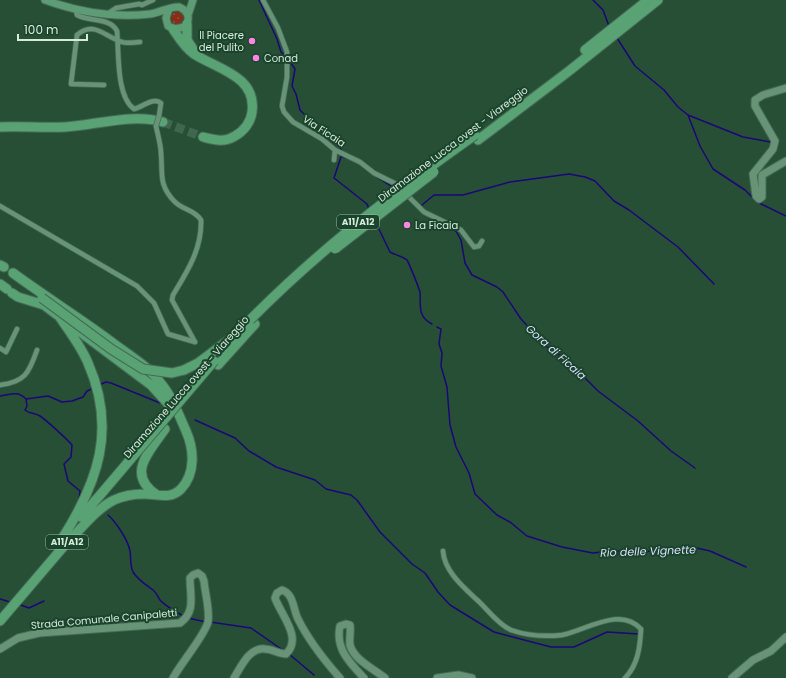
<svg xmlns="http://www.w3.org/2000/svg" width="786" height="678" font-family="Poppins,sans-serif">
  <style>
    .grass { fill: url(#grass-dots) }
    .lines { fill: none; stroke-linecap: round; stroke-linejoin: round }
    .stream { stroke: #1c0678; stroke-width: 1.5 }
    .highway-tunnel { stroke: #40664f; stroke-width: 9; stroke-dasharray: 9 4.5; stroke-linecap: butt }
    .street-casing { stroke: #466b56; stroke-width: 6 }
    .secondary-casing { stroke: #466b56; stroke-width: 9 }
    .primary-casing { stroke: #466b56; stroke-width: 9 }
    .highway-casing { stroke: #466b56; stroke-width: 11 }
    .street { stroke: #689376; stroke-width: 4.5 }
    .secondary { stroke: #689376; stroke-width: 7 }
    .primary { stroke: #5e9c75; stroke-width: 7 }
    .highway { stroke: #58a274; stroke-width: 9 }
    .street-bridge-casing { stroke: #466b56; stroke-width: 6; stroke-linecap: butt }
    .highway-bridge-casing { stroke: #466b56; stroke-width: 11; stroke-linecap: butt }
    .street-bridge { stroke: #689376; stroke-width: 4.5 }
    .highway-bridge { stroke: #58a274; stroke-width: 9 }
    .poi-dot { fill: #fc86e4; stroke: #1b442c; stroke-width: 1.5 }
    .labels { text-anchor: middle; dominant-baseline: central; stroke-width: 4; stroke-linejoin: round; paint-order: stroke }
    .shield { fill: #1b442c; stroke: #9db9a6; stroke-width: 1 }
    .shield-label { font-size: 9px; font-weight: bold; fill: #d5ebdb }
    .poi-label { font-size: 10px; fill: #d5ebdb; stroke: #1b442c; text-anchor: start }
    .street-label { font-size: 10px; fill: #d5ebdb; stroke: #1b442c }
    .water-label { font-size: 11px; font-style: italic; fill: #d9dffc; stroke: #1b442c }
  </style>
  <defs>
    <pattern id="grass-dots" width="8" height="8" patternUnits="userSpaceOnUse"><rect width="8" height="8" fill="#892d16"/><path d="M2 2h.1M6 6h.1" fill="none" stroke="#994c37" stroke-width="1.8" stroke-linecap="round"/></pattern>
  </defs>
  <rect width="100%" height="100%" fill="#264f36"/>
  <path class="grass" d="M171 18a6 6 0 1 1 12 0a6 6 0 1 1-12 0Z"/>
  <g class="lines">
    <path class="stream" d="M 259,0 L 277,39 L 281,52 L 286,57
      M 593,0 L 603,10 L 609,26
      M 617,38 L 635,66 L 664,90 L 678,107 L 688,115 L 700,146 L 713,169 L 745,190 L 757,202 L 786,216
      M 289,60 L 295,69 L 292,86 L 296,94 L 300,110 L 323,133 L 340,146 L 342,153
      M 688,115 L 743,137 L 771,142
      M 341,156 L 349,159
      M 341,157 L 334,178 L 367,204 L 369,209
      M 377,177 L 396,189
      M 422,205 L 434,195 L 463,195 L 510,182 L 569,174 L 585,177 L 595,181 L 614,201 L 629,210 L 678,247 L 714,284
      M 430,217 L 439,225 L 456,231 L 461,240 L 465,263 L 472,275 L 497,287 L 503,292 L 521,319 L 547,347 L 567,360 L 598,391 L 638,421 L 671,451 L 695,468
      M 375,221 L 390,252 C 395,255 402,256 407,260 C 409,263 419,288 420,292 C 421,306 417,316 432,324
      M 437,327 L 441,329 L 439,344 L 442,353 L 441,366 L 447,387 L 450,425 L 456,447 L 469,473 L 475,494 L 497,515 L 510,522 L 527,536 L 562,547 L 593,553 L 610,551 L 641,552 L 692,547 L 710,551 L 746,567
      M 99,385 L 106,382 L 111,383 L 160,403
      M 0,396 C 10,395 17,390 26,399 L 48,396 L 62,402 L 72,401 L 83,397 L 87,391 L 94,388
      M 26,399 L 27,406 L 25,410 C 30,414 35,413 40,416 C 45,419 69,441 72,445 L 71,457 L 64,464 L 68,481 L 80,491 L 79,501
      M 195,420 L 235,438 L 249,451 L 276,467 L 315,480 L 326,489 L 351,495 L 357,500 L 380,532 L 412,564 L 425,573 L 438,592 L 450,605 L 494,632 L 551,647 L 574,647 L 607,632 L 639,634
      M 108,515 C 116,522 128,540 130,551 C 131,557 130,566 133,572 C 138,580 146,585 153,590 C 157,593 158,597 160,600 C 166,607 176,611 183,616
      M 0,599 L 10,602
      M 18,604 L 29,608 L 44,601
      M 188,618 L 206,622
      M 210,622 L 251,628 L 284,651
      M 289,654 L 314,675"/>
    <path class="highway-tunnel" d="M 163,122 L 203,137"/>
    <g class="street-casing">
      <path id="street" d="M 263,0 L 278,28 L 287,52 L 287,77 L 282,106 L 284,112 L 293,122 L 322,139 L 335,150 L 360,162 L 374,173 L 396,184
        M 76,10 L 77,15 C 89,22 110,17 117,31 C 119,53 116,96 134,109 C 143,107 152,97 161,103 L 159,116
        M 107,14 L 116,8 L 139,4 L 142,5 L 153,0
        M 104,85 L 71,84 L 77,35 C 94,20 105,37 122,42 C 127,44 135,42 140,42
        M 156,126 C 158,136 161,145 161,154 C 163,173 158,184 174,201 C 182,210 194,209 201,220 C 202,249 187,272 173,295 L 172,300 L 195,342
        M 334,160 L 335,150
        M 409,197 L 424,212 L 461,230 L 474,247 L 479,246 L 482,241
        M 0,206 L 137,286 L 154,303 L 168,334 L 195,342
        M 0,348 L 6,352 L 17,329
        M 0,385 C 25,382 29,373 37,350
        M 443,551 C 444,570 462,586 475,598 C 486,607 497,624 511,630 C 528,636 544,637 562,635 C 587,630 620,606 641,629 C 640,647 638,665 625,678"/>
    </g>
    <g class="secondary-casing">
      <path id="secondary" d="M 786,88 L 763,95 L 755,100 L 755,106 L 775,141 L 773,149 L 753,174 L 756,196 L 759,199 L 762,197 L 762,175 L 786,161
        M 0,649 L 18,638 L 39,633 L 180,623 C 196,612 190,596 190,578 L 193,575 L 198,573 L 202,576 L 204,581 C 205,593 210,610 208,622 C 205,635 181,663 173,678
        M 234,678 C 241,667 249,647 265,649 C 272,649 279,654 286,654 C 303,638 281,615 275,598 L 277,593 L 282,590 C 294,594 293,609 298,619 C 309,641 324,660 340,678
        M 364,678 C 350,663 335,649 340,626 L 346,624 L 350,625 C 351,632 349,639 350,645 C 354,660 374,669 385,678
        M 437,678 L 458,675 L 472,678
        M 732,678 L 753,660 L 771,651 L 786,637"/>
    </g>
    <g class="primary-casing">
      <path id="primary" d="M 45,0 C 78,12 114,18 150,14 C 159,13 170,6 179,7 C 189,11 191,20 184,27 L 175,29 L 168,26 L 166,18 L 169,9
        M 188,15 L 193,0"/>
    </g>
    <g class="highway-casing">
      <path id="highway" d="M 187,24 L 187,40 L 193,49
        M 173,29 C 179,38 185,48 194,54 C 217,69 257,76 252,112 C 251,122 244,131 235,136 C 224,143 215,140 203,137
        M 585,50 L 648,0
        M 0,127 C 22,126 43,128 65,127 C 95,125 134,113 163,122
        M 478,140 L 569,71 L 658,0
        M 0,265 L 4,267
        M 13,273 C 47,298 83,320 117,346 C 131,356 148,367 159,381 C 172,396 178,413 186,431 C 194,449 196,473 181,489 C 170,500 158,494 144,494 C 134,494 123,496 114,500 C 96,509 81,529 67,543
        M 0,284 L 7,289
        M 12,293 L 18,297 L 44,305 L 151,385 L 171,407
        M 59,316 C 69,331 81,346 88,363 C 117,429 98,482 62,539
        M 231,341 L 250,320
        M 218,365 L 255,324
        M 184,370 L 198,363 L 234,336
        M 157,495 C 125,474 150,451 165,429
        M 81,517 L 101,494
        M 0,621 L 70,539"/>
    </g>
    <use href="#street" class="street"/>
    <use href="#secondary" class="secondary"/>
    <use href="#primary" class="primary"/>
    <use href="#highway" class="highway"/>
    <g class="street-bridge-casing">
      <path id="street-bridge" d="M 156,126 L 159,116"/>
    </g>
    <g class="highway-bridge-casing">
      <path id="highway-bridge" d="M 335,249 L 434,172
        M 42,298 L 111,349 L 143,369 L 172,373 L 184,370
        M 250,320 C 319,250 395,191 475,135
        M 101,494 L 214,361"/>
    </g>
    <use href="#street-bridge" class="street-bridge"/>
    <use href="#highway-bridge" class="highway-bridge"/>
  </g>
  <g class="poi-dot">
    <circle cx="252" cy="41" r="4"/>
    <circle cx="256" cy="58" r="4"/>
    <circle cx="407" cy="225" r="4"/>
  </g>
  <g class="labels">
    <g class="shield">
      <rect x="337" y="215" width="42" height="14" rx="3"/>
      <rect x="46" y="535" width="42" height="14" rx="3"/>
    </g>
    <g class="shield-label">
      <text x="358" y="222">A11/A12</text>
      <text x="67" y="542">A11/A12</text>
    </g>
    <g class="poi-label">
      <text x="244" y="35" text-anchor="end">Il Piacere<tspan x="244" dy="12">del Pulito</tspan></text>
      <text x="264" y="58">Conad</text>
      <text x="415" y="225">La Ficaia</text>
    </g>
    <g class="street-label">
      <text transform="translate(324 131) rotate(33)">Via Ficaia</text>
      <text transform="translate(453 144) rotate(-37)">Diramazione Lucca ovest - Viareggio</text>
      <text transform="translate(186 387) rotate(-49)">Diramazione Lucca ovest - Viareggio</text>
      <text transform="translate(104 619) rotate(-5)">Strada Comunale Canipaletti</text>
    </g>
    <g class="water-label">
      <text transform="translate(556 352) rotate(42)">Gora di Ficaia</text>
      <text transform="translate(648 551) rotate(-2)">Rio delle Vignette</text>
    </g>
  </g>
  <path d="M18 34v6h69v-6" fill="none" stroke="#d5ebdb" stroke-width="2"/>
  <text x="24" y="34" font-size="12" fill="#d5ebdb" stroke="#1b442c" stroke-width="3" paint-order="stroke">100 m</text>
</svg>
